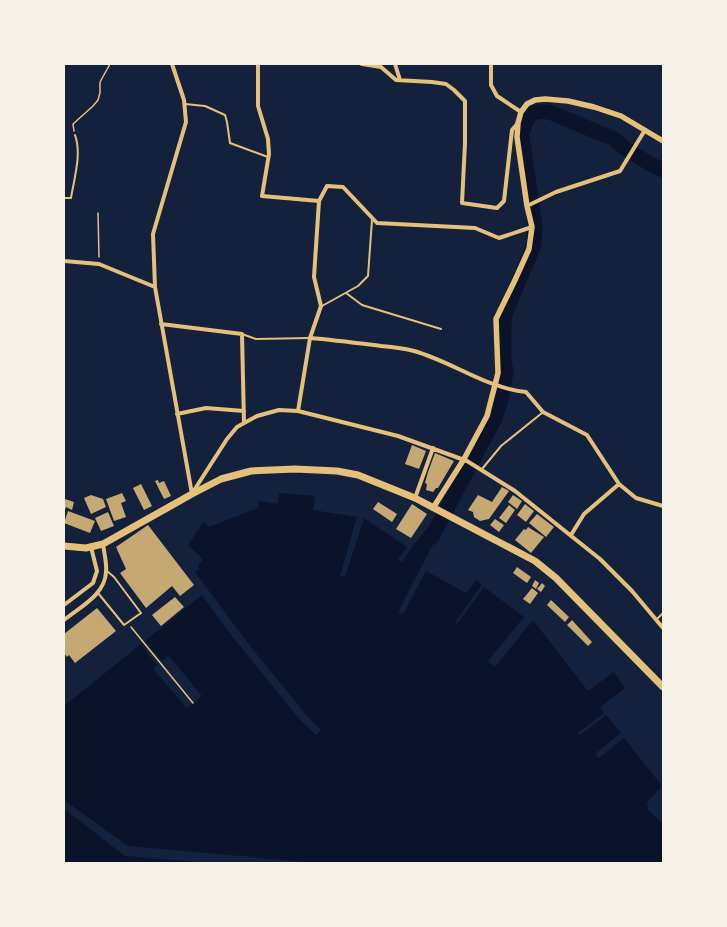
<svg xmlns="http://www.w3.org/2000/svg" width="727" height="927" font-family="'PT Sans',sans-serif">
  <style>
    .water { fill: #0b132b }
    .pier { fill: #14213d }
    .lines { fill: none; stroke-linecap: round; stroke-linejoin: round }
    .river { stroke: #0b132b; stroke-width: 15 }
    .building { fill: #c6a872 }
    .path { stroke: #e5c07b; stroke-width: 1.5 }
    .service { stroke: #e5c07b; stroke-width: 2 }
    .minor { stroke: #e5c07b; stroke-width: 4 }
    .tertiary { stroke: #e5c07b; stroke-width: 5.5 }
    .trunk { stroke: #e5c07b; stroke-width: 7 }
  </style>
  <rect width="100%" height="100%" fill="#14213d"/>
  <path class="water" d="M 279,493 L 315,496 L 313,510 L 357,517 L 340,576 L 345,577 L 364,518 L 407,547 L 398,560 L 402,562 L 414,544 L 432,523 L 431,522 L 435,516 L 446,522 L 431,548 L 398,612 L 403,614 L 426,571 L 466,593 L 476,580 L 482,585 L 455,622 L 457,624 L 484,587 L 524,617 L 488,661 L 495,667 L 533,620 L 588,691 L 614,672 L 625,688 L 600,707 L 604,713 L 578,733 L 580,735 L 606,715 L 621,733 L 595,754 L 599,758 L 624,738 L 662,786 L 646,803 L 649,806 L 647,809 L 663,824 L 663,863 L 64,863 L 64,706 L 202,595 L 227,630 L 301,721 L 316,735 L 321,730 L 308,717 L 250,646 L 195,572 L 199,569 L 198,566 L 203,559 L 188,545 L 204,521 L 209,527 L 258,508 L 259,501 L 278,504 Z"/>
  <path class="pier" d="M 144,640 L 162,661 L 169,656 L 202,696 L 187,708 L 153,669 L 157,665 L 140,643 Z
    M 64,800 L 128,846 L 316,863 L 209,863 L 125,856 L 64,809 Z"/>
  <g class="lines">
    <path class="river" d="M 432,537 L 495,418 L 502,396 L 506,372 L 504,361 L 504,324 L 505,314 L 534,245 L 535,225 L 522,136 C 526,116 531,108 552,113 L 614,139 L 626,149 L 650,164 L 663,170"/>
  </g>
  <path class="building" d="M 412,445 L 426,451 L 419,469 L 405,464 Z
    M 435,453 L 454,461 L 438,488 L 436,488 L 433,492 L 426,490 L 427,484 L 425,483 L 428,472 Z
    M 158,480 L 159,483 L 164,481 L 171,496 L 164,499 L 155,481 Z
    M 141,484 L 152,506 L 144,510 L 133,488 Z
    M 502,487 L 509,491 L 489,519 L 480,521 L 474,517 L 473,512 L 468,510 L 478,495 L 492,502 Z
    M 122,493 L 126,501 L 121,503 L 126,517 L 114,521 L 106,499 Z
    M 91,495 L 103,499 L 106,507 L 91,514 L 84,498 Z
    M 513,495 L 522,501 L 517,509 L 508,502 Z
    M 65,499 L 74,502 L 72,510 L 66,507 L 64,512 Z
    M 378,502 L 397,514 L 392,522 L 373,509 Z
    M 412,504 L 427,514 L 411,538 L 396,529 Z
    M 525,504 L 534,511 L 526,522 L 517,515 Z
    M 509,505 L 515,510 L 506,523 L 499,518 Z
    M 68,511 L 95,521 L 90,533 L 64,523 Z
    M 108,512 L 114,526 L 101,531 L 95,518 Z
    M 537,514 L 554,527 L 546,537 L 529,523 Z
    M 495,519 L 504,525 L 499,532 L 490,525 Z
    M 148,525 L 194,585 L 180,596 L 172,586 L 146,608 L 120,573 L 126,569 L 116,547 Z
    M 528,527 L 544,537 L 531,553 L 515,540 L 524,529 L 526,530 Z
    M 517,567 L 531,577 L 527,583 L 513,573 Z
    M 535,580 L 539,583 L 536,589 L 532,586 Z
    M 542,583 L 545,586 L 541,592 L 537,589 Z
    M 532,588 L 538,593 L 530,604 L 523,599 Z
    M 175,597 L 184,607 L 161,626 L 152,615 Z
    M 551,600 L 569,617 L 565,622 L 547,605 Z
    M 97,608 L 116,631 L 75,663 L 69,655 L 67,657 L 64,653 L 64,634 Z
    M 572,620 L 592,642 L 588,646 L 567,625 Z"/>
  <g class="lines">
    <path class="path" d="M 74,131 L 73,124 L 93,106 L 98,100 L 100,93 L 100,82 L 110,64
      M 98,213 L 99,257
      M 131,627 L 193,703"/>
    <path class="service" d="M 185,104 L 205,106 L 225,115 L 227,122 L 230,143 L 268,157
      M 64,198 L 71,198 C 74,179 82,154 75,135
      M 346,293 L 362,305 L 441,329
      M 322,306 L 358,286 L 368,276 L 372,220
      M 242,334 L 256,339 L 309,338
      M 482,469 L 501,446 L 542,413
      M 98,593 L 124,625 L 141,613 L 114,577 L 107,571
      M 657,619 L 663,613"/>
    <path class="minor" d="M 172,64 L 184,100 L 186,122 L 153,234 L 155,287 L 192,494
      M 258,64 L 258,106 L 268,139 L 269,154 L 262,196 L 319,201
      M 362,64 L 381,67 L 396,80 L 432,82 L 446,84 L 454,90 L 465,101 L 465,143 L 462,203 L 497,208 L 504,201 L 512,130 L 518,123
      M 395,64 L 400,80
      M 491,64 L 491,85 L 497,96 L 521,112
      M 527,206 L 556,192 L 620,171 L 645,130
      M 64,261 L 99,264 L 155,287
      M 161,324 L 242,334 L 244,423
      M 310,338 C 334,340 357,343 381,346 C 392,347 403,348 414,351 C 453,362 486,388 526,392 L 543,412 L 587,435 L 619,484 L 636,498 L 663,506
      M 298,411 L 310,338 L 321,306 L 314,277 L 319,201 L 327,186 L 343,187 L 377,223 L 475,228 L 499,238 L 532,227
      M 177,414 L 206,408 L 244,411
      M 193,492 L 227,439 L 237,427 L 257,416 L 279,410 L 298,411 L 398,436 L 467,461 L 515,491 L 600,559 L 632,591 L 663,628
      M 415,498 L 433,448
      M 571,535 L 584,514 L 619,484
      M 64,605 L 93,583 L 97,571 L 91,547
      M 64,620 C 80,607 105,595 106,572 C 107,563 104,553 103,544"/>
    <path class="tertiary" d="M 433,508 L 464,459 L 487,416 L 498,373 L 496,319 L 515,280 L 529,249 L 532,227 L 527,206 L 517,137 L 518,123 L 521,112 L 527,104 L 535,100 L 545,99 L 568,101 L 594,107 L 621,116 L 663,141"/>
    <path class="trunk" d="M 64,546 L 86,548 L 103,544 L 192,494 L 221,479 L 251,471 L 295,469 L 337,471 L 358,475 L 415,498 L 535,561 L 556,578 L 663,687"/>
  </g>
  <rect width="727" height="927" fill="none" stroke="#f6f1e7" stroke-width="130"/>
</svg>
